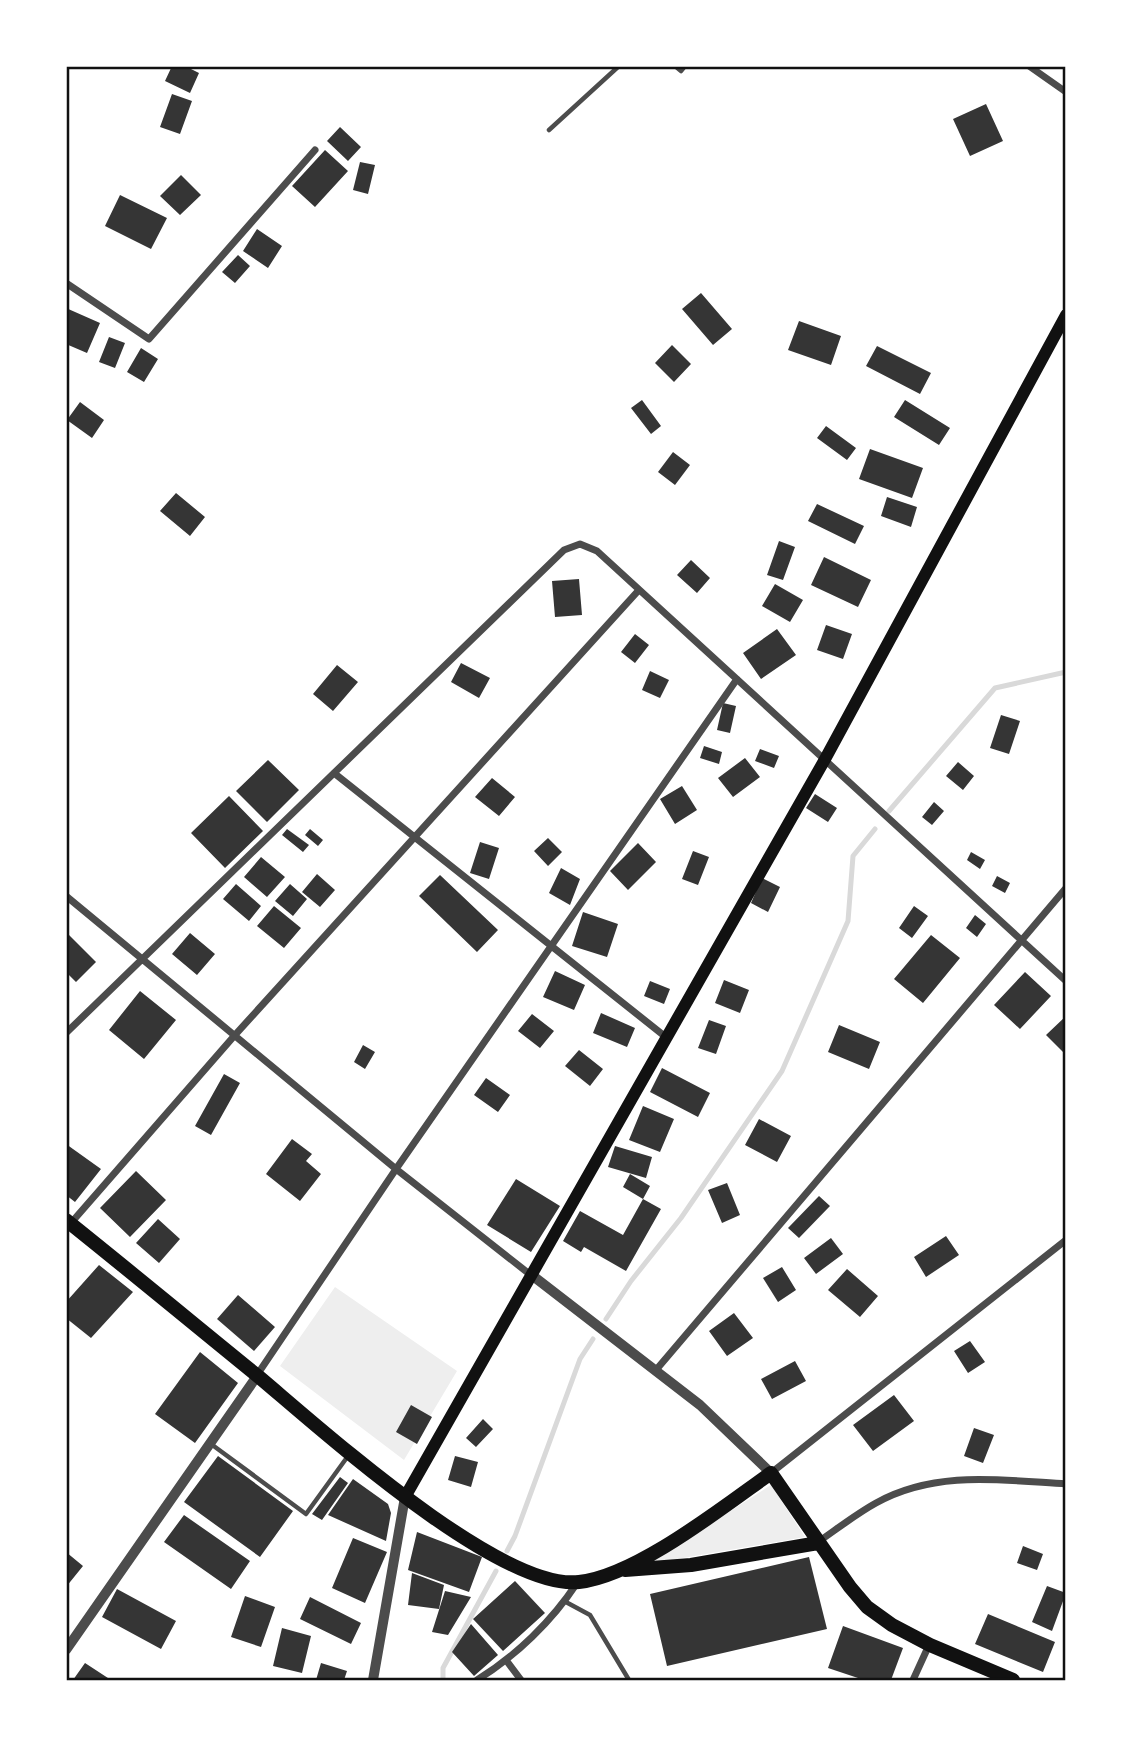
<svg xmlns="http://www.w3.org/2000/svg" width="1132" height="1747" font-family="'Work Sans',sans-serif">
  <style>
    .green { fill: #eee }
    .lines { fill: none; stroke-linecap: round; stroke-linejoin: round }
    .stream { stroke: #d9d9d9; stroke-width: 5 }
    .building { fill: #353535 }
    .service { stroke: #4c4c4c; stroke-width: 4.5 }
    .minor { stroke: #4c4c4c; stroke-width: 7 }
    .tertiary { stroke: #4c4c4c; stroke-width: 10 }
    .secondary { stroke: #111; stroke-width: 12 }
    .primary { stroke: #111; stroke-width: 14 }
    .neatline { fill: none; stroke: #111; stroke-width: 2.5 }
  </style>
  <rect width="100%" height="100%" fill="#fff"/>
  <path class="green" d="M 335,1287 L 457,1371 L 404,1460 L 280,1366 Z
    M 771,1485 L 805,1537 L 648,1564 Z"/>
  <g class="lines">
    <path class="stream" d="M 889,811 L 995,688 L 1066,672
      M 606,1319 L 631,1281 L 681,1218 L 782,1071 L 848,921 L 853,856 L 875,829
      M 507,1551 L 515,1536 L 580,1359 L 593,1339
      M 443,1680 L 443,1668 L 496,1571"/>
  </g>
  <path class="building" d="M 172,66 L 185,66 L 199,73 L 190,93 L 165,81 Z
    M 172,94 L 192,101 L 180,134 L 160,127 Z
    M 986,104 L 1003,141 L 970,156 L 953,119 Z
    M 340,127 L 361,147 L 348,161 L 327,141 Z
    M 325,150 L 348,171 L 315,207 L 292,186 Z
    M 360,162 L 375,165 L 368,194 L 353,190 Z
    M 181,175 L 201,195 L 180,215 L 160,196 Z
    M 120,195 L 167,218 L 151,249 L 105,226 Z
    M 257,229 L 282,246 L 268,268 L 243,251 Z
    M 238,255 L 250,266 L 235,283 L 222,272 Z
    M 701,293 L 732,329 L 713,345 L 682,309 Z
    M 66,308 L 100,323 L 87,353 L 66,344 Z
    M 799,321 L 841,336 L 831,365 L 788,350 Z
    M 109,337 L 125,343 L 115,368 L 99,362 Z
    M 672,345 L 691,364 L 674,382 L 655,363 Z
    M 877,346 L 931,373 L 920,394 L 866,366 Z
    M 141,348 L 158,359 L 144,382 L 127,372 Z
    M 642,400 L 661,426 L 651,434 L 631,408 Z
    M 905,400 L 950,428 L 939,445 L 894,417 Z
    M 80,402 L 104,420 L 92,438 L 67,420 Z
    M 826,426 L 856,448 L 847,460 L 817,438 Z
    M 870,449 L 923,468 L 912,498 L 859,479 Z
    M 673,452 L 690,465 L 675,485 L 658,472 Z
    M 176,493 L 205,517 L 190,536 L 160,511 Z
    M 887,497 L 917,507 L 911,527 L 881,516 Z
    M 817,504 L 864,526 L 855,544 L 808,521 Z
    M 779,541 L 795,547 L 783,580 L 767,575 Z
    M 824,557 L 871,580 L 858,607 L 811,585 Z
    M 691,560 L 710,578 L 697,593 L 677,575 Z
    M 579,579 L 582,615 L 555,617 L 552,581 Z
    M 775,584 L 803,600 L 790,622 L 762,606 Z
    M 826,625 L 852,634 L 843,659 L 817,650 Z
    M 777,629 L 796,655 L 761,679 L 743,653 Z
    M 635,634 L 649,645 L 635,663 L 621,652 Z
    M 461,663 L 490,678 L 479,698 L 451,682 Z
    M 337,665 L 358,682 L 333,711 L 313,694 Z
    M 650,671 L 669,680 L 660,698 L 642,690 Z
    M 723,703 L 736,706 L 730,733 L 717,730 Z
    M 1001,715 L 1020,721 L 1009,754 L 990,748 Z
    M 704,746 L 722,752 L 719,764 L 700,758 Z
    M 760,749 L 779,756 L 774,768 L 755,761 Z
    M 745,758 L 760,777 L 733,797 L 718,778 Z
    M 268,760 L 299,790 L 267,822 L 236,791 Z
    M 958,762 L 974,776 L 963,790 L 946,776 Z
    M 492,778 L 515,797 L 499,816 L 475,797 Z
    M 682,786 L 697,810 L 675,824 L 660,799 Z
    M 815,794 L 837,808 L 828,822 L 806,808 Z
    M 229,796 L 263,831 L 225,868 L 191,833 Z
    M 934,802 L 944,811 L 932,825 L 922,817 Z
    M 287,829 L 309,845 L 303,852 L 282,835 Z
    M 310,829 L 323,840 L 318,846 L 305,835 Z
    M 548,838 L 562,852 L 548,866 L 534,851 Z
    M 480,842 L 499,848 L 489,879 L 470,873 Z
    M 638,843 L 656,862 L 628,890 L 610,871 Z
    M 693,851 L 709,857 L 698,885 L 682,879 Z
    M 971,852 L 985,860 L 980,869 L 967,860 Z
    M 261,857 L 285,877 L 267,897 L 244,877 Z
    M 561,868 L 580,879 L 570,905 L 549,893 Z
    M 317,874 L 335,890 L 320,907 L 302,892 Z
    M 440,875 L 498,930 L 477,952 L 419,896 Z
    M 997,876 L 1010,883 L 1005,893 L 992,886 Z
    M 762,878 L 780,887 L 768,912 L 751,903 Z
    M 236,884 L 261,906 L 249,921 L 223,899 Z
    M 290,884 L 307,899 L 293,916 L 275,901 Z
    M 274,906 L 301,928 L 284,948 L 257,926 Z
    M 914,906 L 928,916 L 912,938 L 899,928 Z
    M 583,912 L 618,924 L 607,957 L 572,946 Z
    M 975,915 L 986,924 L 977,937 L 966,928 Z
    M 66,932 L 96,962 L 76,982 L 66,972 Z
    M 190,933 L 215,954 L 197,975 L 172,954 Z
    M 931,935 L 960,958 L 923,1003 L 894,979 Z
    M 555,971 L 585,985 L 574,1010 L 543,997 Z
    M 1025,972 L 1051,996 L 1020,1029 L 994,1005 Z
    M 724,980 L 749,990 L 740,1013 L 715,1003 Z
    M 650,981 L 670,989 L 664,1004 L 644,996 Z
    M 140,991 L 176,1020 L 144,1059 L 109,1030 Z
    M 601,1013 L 635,1028 L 627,1047 L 593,1033 Z
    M 532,1014 L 554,1031 L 540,1048 L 518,1031 Z
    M 1066,1016 L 1066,1055 L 1046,1035 Z
    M 709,1020 L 726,1026 L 716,1054 L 698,1048 Z
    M 839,1025 L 880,1042 L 869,1069 L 828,1052 Z
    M 363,1045 L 375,1052 L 365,1069 L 354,1062 Z
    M 579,1050 L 603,1069 L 590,1086 L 565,1066 Z
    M 662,1068 L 710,1093 L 698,1117 L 650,1092 Z
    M 224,1074 L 240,1083 L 211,1135 L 195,1126 Z
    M 486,1078 L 510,1095 L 498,1112 L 474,1095 Z
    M 643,1106 L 674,1119 L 660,1152 L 629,1140 Z
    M 759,1119 L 791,1136 L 777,1162 L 745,1145 Z
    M 292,1139 L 312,1154 L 306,1161 L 321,1174 L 300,1201 L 266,1174 Z
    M 66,1144 L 101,1169 L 75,1202 L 66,1195 Z
    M 615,1146 L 652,1157 L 646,1178 L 608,1167 Z
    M 136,1171 L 166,1200 L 130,1237 L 100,1208 Z
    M 630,1174 L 650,1186 L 643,1199 L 623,1187 Z
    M 516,1179 L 560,1206 L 531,1252 L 487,1225 Z
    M 727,1183 L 740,1215 L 722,1223 L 708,1190 Z
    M 819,1196 L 830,1206 L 799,1238 L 788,1228 Z
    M 643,1199 L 661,1209 L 626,1271 L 584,1247 L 581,1252 L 563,1241 L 580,1211 L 623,1235 Z
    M 158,1219 L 180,1239 L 159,1263 L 136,1243 Z
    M 946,1236 L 959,1255 L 926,1277 L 914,1257 Z
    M 831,1238 L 843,1254 L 816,1274 L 804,1258 Z
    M 99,1265 L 133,1292 L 91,1338 L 66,1318 L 66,1302 Z
    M 782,1267 L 796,1290 L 778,1302 L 763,1278 Z
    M 847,1269 L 878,1296 L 860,1317 L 828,1290 Z
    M 238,1295 L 275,1327 L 254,1351 L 217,1319 Z
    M 734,1313 L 753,1338 L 727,1356 L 709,1331 Z
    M 970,1341 L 985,1362 L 968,1373 L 954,1351 Z
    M 200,1352 L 238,1383 L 195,1443 L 155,1414 Z
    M 795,1361 L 806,1381 L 772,1399 L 761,1379 Z
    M 894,1395 L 914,1421 L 873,1451 L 853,1425 Z
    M 411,1405 L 432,1417 L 417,1444 L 396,1432 Z
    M 483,1419 L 493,1429 L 476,1447 L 466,1438 Z
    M 974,1428 L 994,1435 L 983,1463 L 964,1456 Z
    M 218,1456 L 293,1511 L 260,1557 L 184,1502 Z
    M 455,1456 L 478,1462 L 471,1487 L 448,1480 Z
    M 340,1477 L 348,1483 L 322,1520 L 312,1514 Z
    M 353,1479 L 388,1504 L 391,1513 L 386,1541 L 328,1515 Z
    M 184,1515 L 250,1561 L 231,1589 L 164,1542 Z
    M 417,1532 L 482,1557 L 469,1592 L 408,1570 Z
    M 353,1538 L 387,1552 L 365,1603 L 332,1588 Z
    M 1023,1546 L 1043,1554 L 1037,1570 L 1017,1563 Z
    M 66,1552 L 83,1566 L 66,1587 Z
    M 809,1557 L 827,1629 L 667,1666 L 650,1594 Z
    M 412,1573 L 444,1585 L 439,1609 L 408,1605 Z
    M 515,1581 L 545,1613 L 503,1651 L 473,1619 Z
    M 1047,1586 L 1066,1593 L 1052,1631 L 1032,1622 Z
    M 117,1589 L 176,1621 L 161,1649 L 102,1617 Z
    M 445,1591 L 471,1597 L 448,1635 L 432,1632 Z
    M 245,1596 L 275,1607 L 261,1647 L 231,1637 Z
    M 310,1597 L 361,1623 L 351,1644 L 300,1619 Z
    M 988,1614 L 1055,1642 L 1043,1672 L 975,1644 Z
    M 471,1624 L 498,1655 L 474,1676 L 452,1652 Z
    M 843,1626 L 903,1648 L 891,1680 L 864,1680 L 828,1668 Z
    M 282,1628 L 311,1636 L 302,1673 L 273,1666 Z
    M 85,1663 L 111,1680 L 73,1680 Z
    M 321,1663 L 347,1671 L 344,1680 L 316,1680 Z"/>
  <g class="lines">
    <path class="service" d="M 675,66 L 681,71 L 685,66
      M 549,130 L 619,66
      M 211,1444 L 306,1514 L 348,1456
      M 564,1601 L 590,1615 L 629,1680"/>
    <path class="minor" d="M 1029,66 L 1066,92
      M 66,283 L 149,339 L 315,150
      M 334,773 L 667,1038
      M 66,896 L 396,1169 L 532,1276
      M 66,1033 L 564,550 L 580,544 L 597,551 L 1066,981
      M 71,1223 L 235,1035 L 638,591
      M 656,1370 L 1066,888
      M 257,1375 L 396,1169 L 737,679
      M 771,1473 L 1066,1240
      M 818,1542 C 837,1529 856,1514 876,1503 C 935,1470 1001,1480 1066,1484
      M 506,1660 L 521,1680
      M 477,1680 C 516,1656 552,1621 577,1583
      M 913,1680 L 929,1645"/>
    <path class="tertiary" d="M 533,1276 L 700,1405 L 771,1473
      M 66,1650 L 257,1376
      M 373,1680 L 405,1497"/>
    <path class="secondary" d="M 405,1497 L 824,761 L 1066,315"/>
    <path class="primary" d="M 66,1220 C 131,1272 195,1325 259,1377 C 321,1429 500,1591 579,1582 C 636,1576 723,1507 771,1473 L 850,1587 L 867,1607 L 892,1625 L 930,1645 L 1013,1680
      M 625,1570 L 691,1565 L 818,1543"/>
  </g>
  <rect width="1132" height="1747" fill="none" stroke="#ffffff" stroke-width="136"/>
  <rect x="68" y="68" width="996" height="1611" class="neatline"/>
</svg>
